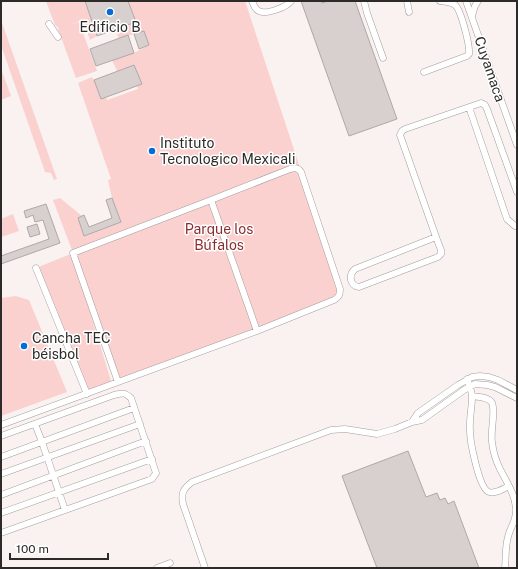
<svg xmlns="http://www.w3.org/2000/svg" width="518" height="569" font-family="'Public Sans',sans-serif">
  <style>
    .green { fill: #fad1cf }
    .building { fill: #d7d0cf; stroke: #afa8a8 }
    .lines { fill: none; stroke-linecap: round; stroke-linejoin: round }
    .minor-casing { stroke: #a49d9d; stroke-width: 7 }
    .minor { stroke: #fff; stroke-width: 6 }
    .poi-dot { fill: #056cd4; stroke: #fff; stroke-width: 1.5 }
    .labels { text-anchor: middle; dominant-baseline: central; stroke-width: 3; stroke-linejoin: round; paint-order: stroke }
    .poi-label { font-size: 14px; fill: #2d2b2a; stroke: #fff; text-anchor: start }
    .street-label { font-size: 14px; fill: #2d2b2a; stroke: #fff }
    .park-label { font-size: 14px; fill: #8a2d31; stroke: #fff }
  </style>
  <rect width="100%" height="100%" fill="#f9f2f1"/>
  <path class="green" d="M 46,1 L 86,1 L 85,2 L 97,36 L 90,40 L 83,20 L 69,25 L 79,22 L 97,71 L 76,78 L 58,29 L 59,28 L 55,25 Z
    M 128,1 L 245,1 L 340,289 L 337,298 L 118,382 L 76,266 L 111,381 L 87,394 L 36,268 L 73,253 L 53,200 L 60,198 L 82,216 L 78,218 L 84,236 L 121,222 L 112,198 L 108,180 L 111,179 L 78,83 L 92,77 L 94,80 L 101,99 L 106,97 L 107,100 L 138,89 L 137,86 L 141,84 L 134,65 L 117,71 L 112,60 L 134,53 L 149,45 L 143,31 L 119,39 L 116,31 L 136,22 Z
    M 1,20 L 57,179 L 54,180 L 51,173 L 45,172 L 1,45 Z
    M 1,69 L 11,96 L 1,100 Z
    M 13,214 L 19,231 L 1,237 L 1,219 Z
    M 16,296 L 29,300 L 67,392 L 1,416 L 1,298 Z"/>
  <path class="building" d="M 85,1 L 128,1 L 136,22 L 97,36 Z
    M 301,1 L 321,1 L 322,3 L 328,1 L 355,1 L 397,119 L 349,136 Z
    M 144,31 L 149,45 L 139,49 L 134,34 Z
    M 128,35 L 134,53 L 96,66 L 90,49 Z
    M 134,65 L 142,84 L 101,99 L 94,80 Z
    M 112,198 L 121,222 L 84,236 L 78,218 L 84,215 L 89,227 L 112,218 L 106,200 Z
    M 46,204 L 60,243 L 1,264 L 1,256 L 49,239 L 43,220 L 35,222 L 33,215 L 26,218 L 24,211 Z
    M 37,224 L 40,234 L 30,237 L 27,227 Z
    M 408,451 L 426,497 L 437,493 L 440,500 L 445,498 L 448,504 L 454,501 L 479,568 L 377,568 L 342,476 Z"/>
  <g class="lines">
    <g class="minor-casing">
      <path id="minor" d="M 252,1 C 254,5 255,10 259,11 C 266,15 287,7 291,1
        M 364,1 L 367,13 L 383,58
        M 407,1 L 409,12
        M 466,1 L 517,145
        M 472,16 L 475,6 L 478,1
        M 49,24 L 58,37
        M 424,72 L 467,56 L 469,54 C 470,45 461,10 455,5 C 451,2 445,2 440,1
        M 469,107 L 507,219 L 515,226 L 517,226
        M 211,200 L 257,331
        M 436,237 L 400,135 L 402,131 L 405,129 L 481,103 L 485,105 L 487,109 L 517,192
        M 436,237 L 441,250 L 441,254 L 438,257 L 359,287 C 350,286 348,275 355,269 Z
        M 36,268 L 87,394
        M 467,379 C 469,385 472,391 472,397 C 472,408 469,420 470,431 C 470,441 479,489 489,492 C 496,494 503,489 509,486
        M 472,396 C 478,397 489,397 492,403 C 496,412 490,432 492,442 C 493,451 496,461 500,469 C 506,481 515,494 516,508 C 517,522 510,526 508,537 C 505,547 506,558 505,568
        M 412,422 L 418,413 L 458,385 L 472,377 L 480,376 L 489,377 L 498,380 L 517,390
        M 35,424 L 42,442 L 65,510
        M 1,425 L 257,331 L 334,300 C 339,297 340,295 340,289 L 301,172 C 298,167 294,168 290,169 L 211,200 L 73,253 L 118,382
        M 1,436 L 114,395 C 123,393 124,392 131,398 L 156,473 L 152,479 L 1,533
        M 1,457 L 134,408
        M 1,474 L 140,424
        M 1,495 L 146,441
        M 1,513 L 152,459
        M 157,568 L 170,563
        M 205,568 L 183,504 C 181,493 183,489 192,482 L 315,436 L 331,430 L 345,429 L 377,434 L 395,429 L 412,422 L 422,420 L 464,390 L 475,384 L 487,385 L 495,387 L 517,398"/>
    </g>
    <use href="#minor" class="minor"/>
  </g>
  <g class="poi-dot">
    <circle cx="110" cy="12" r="4"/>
    <circle cx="152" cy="151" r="4"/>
    <circle cx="24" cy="346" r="4"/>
  </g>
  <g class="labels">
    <g class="poi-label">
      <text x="110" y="27" text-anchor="middle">Edificio B</text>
      <text x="160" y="143">Instituto<tspan x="160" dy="16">Tecnologico Mexicali</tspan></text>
      <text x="32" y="338">Cancha TEC<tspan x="32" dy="16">béisbol</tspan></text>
    </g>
    <g class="street-label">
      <text transform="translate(490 69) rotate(71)">Cuyamaca</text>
    </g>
    <g class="park-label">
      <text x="219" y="229">Parque los<tspan x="219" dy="16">Búfalos</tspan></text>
    </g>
  </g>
  <rect width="518" height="569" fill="none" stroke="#2d2b2a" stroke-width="4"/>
  <path d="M10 553v6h98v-6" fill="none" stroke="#2d2b2a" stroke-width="2"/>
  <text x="16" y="553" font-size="12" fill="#2d2b2a" stroke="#ffffff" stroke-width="3" paint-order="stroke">100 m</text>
</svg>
